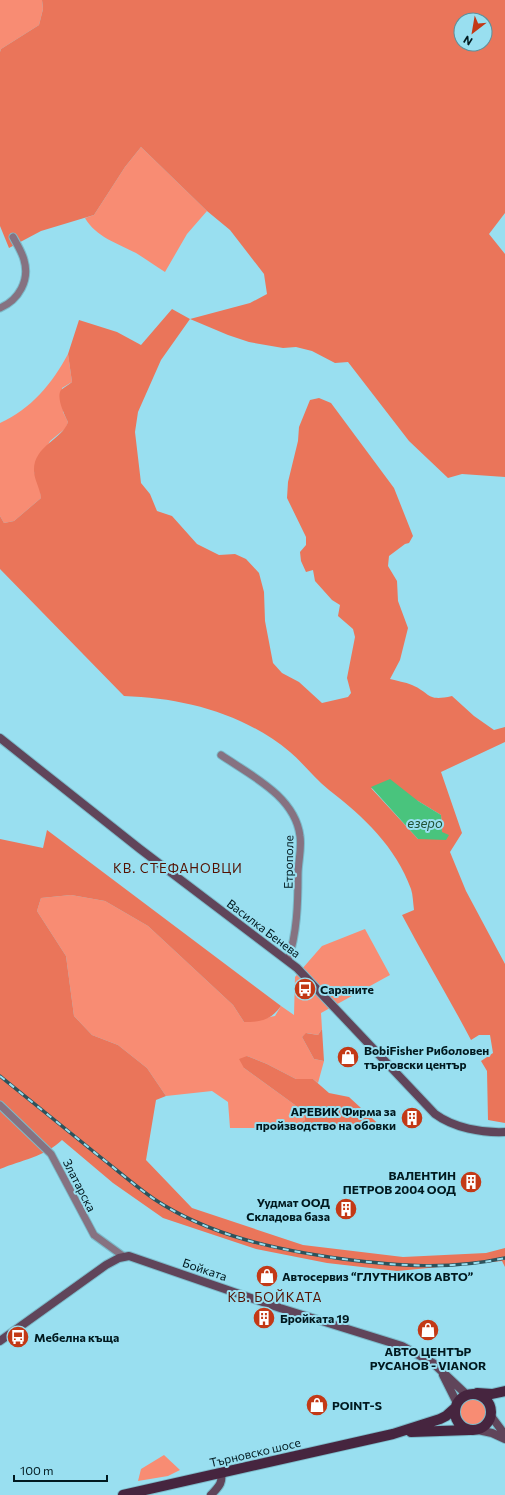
<svg xmlns="http://www.w3.org/2000/svg" width="505" height="1495" font-family="Commissioner,sans-serif">
  <style>
    .green { fill: #f88c73 }
    .forest { fill: #ea755a; fill-rule: evenodd }
    .water { fill: #49c47d }
    .lines { fill: none; stroke-linecap: round; stroke-linejoin: round }
    .street-casing { stroke: #7dbbca; stroke-width: 9 }
    .secondary-casing { stroke: #7dbbca; stroke-width: 10 }
    .primary-casing { stroke: #7dbbca; stroke-width: 12 }
    .street { stroke: #867281; stroke-width: 7 }
    .secondary { stroke: #60455a; stroke-width: 8 }
    .primary { stroke: #46253f; stroke-width: 10 }
    .rail-casing { stroke: #2c535c; stroke-width: 3.5 }
    .rail { stroke: #99dff0; stroke-width: 2; stroke-dasharray: 6; stroke-linecap: butt }
    .labels { text-anchor: middle; dominant-baseline: central; stroke-width: 4; stroke-linejoin: round; paint-order: stroke }
    .street-label { font-size: 12px; fill: #00191f; stroke: #99dff0 }
    .poi-label { font-size: 12px; font-weight: bold; fill: #00191f; stroke: #99dff0; text-anchor: start }
    .water-label { font-size: 13px; font-style: italic; fill: #205033; stroke: #99dff0 }
    .neighbourhood-label { font-size: 13px; letter-spacing: 1px; fill: #531102; stroke: #99dff0 }
  </style>
  <rect width="100%" height="100%" fill="#99dff0"/>
  <path class="green" d="M 0,0 L 42,0 L 43,9 L 39,25 L 1,49 L 0,52 Z
    M 141,147 L 207,211 L 187,234 L 165,272 C 155,266 146,259 136,253 C 117,243 96,237 85,218 L 94,215 L 125,167 Z
    M 68,354 L 72,382 L 62,388 L 63,412 L 68,422 L 66,428 L 50,441 L 34,472 L 40,488 L 41,498 L 14,521 L 4,523 L 0,516 L 0,423 C 31,409 52,384 68,354 Z
    M 71,895 L 105,901 L 148,926 L 233,1005 L 244,1022 L 275,1016 L 281,1006 L 294,1015 L 295,977 L 322,946 L 365,929 L 390,975 L 321,1013 L 322,1029 L 318,1035 L 307,1033 L 302,1037 L 314,1059 L 324,1061 L 318,1083 L 313,1079 L 296,1079 L 267,1064 L 247,1056 L 244,1068 L 295,1105 L 305,1117 L 305,1120 L 293,1128 L 230,1128 L 228,1102 L 212,1091 L 166,1096 L 147,1068 L 118,1045 L 92,1035 L 74,1016 L 66,956 L 37,911 L 41,898 Z
    M459 1412a14 14 0 1 1 28 0a14 14 0 1 1-28 0Z
    M 164,1455 L 180,1470 L 168,1476 L 138,1481 L 141,1469 Z"/>
  <path class="forest" d="M 42,0 L 505,0 L 505,213 L 489,234 L 505,254 L 505,477 L 462,474 L 448,478 L 409,441 L 348,362 L 335,363 L 312,351 L 296,347 L 283,348 L 249,342 L 228,335 L 190,319 L 161,360 L 138,412 L 135,432 L 141,483 L 150,494 L 157,511 L 172,516 L 197,544 L 219,555 L 235,554 L 246,559 L 259,573 L 264,592 L 265,621 L 273,663 L 282,673 L 299,682 L 322,703 L 348,697 L 351,693 L 347,678 L 355,637 L 353,629 L 338,616 L 340,605 L 332,600 L 315,581 L 313,570 L 306,572 L 301,561 L 300,552 L 306,545 L 306,537 L 287,498 L 288,482 L 298,441 L 299,427 L 310,400 L 319,398 L 331,403 L 394,488 L 413,536 L 409,543 L 405,544 L 389,556 L 388,566 L 397,581 L 398,601 L 408,628 L 400,660 L 390,679 C 397,681 405,682 412,685 C 431,693 426,702 452,696 L 474,716 L 494,730 L 505,727 L 505,742 L 441,772 L 462,833 L 450,852 L 466,891 L 505,964 L 505,1123 L 488,1120 L 487,1071 L 481,1061 L 493,1053 L 490,1035 L 479,1035 L 471,1040 C 449,998 424,957 402,915 L 414,910 C 413,903 413,895 411,889 C 396,847 363,816 329,790 C 315,779 304,764 290,752 C 243,713 183,698 124,696 L 0,569 L 0,516 L 4,523 L 14,521 L 41,498 C 40,488 34,479 34,471 C 33,446 62,440 68,422 C 64,414 56,397 61,390 C 64,387 69,385 72,382 L 68,354 L 79,320 L 117,332 L 141,345 L 172,309 L 190,319 L 250,303 L 267,294 L 264,274 L 230,230 L 207,211 L 141,147 L 125,167 L 94,215 L 41,231 L 9,248 L 0,226 L 0,52 L 1,49 L 39,25 L 43,9 ZM 461,20 L 485,20 L 485,44 L 461,44 ZM 371,788 L 418,801 L 441,815 L 442,832 L 418,839 Z
    M 47,830 L 281,1006 C 271,1020 261,1022 244,1022 L 233,1005 L 148,926 L 105,901 L 71,895 L 41,898 L 37,911 L 66,956 L 74,1016 L 92,1035 L 118,1045 L 147,1068 L 166,1096 L 156,1100 L 146,1160 L 192,1208 L 303,1245 L 403,1257 L 486,1253 L 505,1248 L 505,1267 L 502,1261 L 397,1271 L 327,1263 L 256,1249 L 163,1218 L 113,1183 L 62,1140 C 44,1157 22,1160 0,1169 L 0,839 L 43,848 Z
    M 322,1029 L 324,1061 L 314,1059 L 302,1037 L 306,1033 L 318,1035 Z
    M 247,1056 L 267,1064 L 296,1079 L 313,1079 L 329,1093 L 349,1097 L 385,1130 L 293,1128 L 305,1120 L 305,1117 L 295,1105 L 244,1068 L 239,1059 Z"/>
  <path class="water" d="M 390,779 L 418,801 L 441,815 L 442,832 L 449,835 L 446,840 L 418,839 L 371,787 Z"/>
  <g class="lines">
    <g class="street-casing">
      <path id="street" d="M 0,308 C 19,300 30,280 24,260 C 22,252 17,244 13,237
        M 221,755 C 250,775 295,796 300,836 C 302,849 298,862 298,875 C 298,903 297,934 288,960
        M 0,1105 L 51,1154 L 94,1235 L 123,1256"/>
    </g>
    <g class="secondary-casing">
      <path id="secondary" d="M 0,738 L 140,849 L 297,968 L 435,1114 C 454,1128 482,1133 505,1132
        M 0,1341 L 106,1265 L 119,1258 L 129,1256 L 280,1308 L 402,1346 L 433,1363 L 467,1395
        M 443,1375 L 457,1403
        M 491,1416 L 505,1435
        M 478,1430 L 492,1433 L 505,1439
        M 211,1495 C 218,1487 223,1484 221,1473"/>
    </g>
    <g class="primary-casing">
      <path id="primary" d="M 477,1393 L 492,1394 L 505,1391
        M455 1412a18 18 0 1 1 36 0a18 18 0 1 1-36 0Z
        M 411,1432 L 469,1430
        M 123,1495 L 393,1434 L 440,1419 L 446,1416 L 455,1408"/>
    </g>
    <use href="#street" class="street"/>
    <use href="#secondary" class="secondary"/>
    <use href="#primary" class="primary"/>
    <g class="rail-casing">
      <path id="rail" d="M 0,1076 C 33,1103 66,1129 99,1156 C 117,1170 135,1186 154,1199 C 210,1236 277,1250 343,1259 C 398,1266 450,1270 505,1258"/>
    </g>
    <use href="#rail" class="rail"/>
  </g>
  <defs>
    <g id="bus-disc" transform="scale(1.15)"><circle r="9.5" fill="#c33916" stroke="#99dff0"/><path d="M-5-6H5V4H4V6H2V4H-2V6H-4V4H-5ZM-3.5-4V0h7V-4ZM-3.5 1.2v1.5H-2V1.2ZM2 1.2v1.5H3.5V1.2Z" fill="#fff"/></g>
    <g id="shop-disc" transform="scale(1.15)"><circle r="9.5" fill="#c33916" stroke="#99dff0"/><path d="M-5-2.5h2.3a2.7 3.5 0 0 1 5.4 0H5L5.5 6h-11ZM-1.5-2.5h3a1.5 2.3 0 0 0-3 0Z" fill="#fff"/></g>
    <g id="building-disc" transform="scale(1.15)"><circle r="9.5" fill="#c33916" stroke="#99dff0"/><path d="M-4-6H4V6H1V3H-1V6H-4ZM-2.5-4.3h1.7v1.8h-1.7ZM.8-4.3h1.7v1.8H.8ZM-2.5-1h1.7V.8h-1.7ZM.8-1h1.7V.8H.8Z" fill="#fff"/></g>
  </defs>
  <g fill-rule="evenodd">
    <use href="#bus-disc" x="305" y="989"/>
    <use href="#shop-disc" x="348" y="1057"/>
    <use href="#building-disc" x="412" y="1118"/>
    <use href="#building-disc" x="471" y="1182"/>
    <use href="#building-disc" x="346" y="1209"/>
    <use href="#shop-disc" x="267" y="1276"/>
    <use href="#building-disc" x="264" y="1318"/>
    <use href="#shop-disc" x="428" y="1330"/>
    <use href="#bus-disc" x="18" y="1337"/>
    <use href="#shop-disc" x="317" y="1405"/>
  </g>
  <g class="labels">
    <g class="street-label">
      <text transform="translate(288 862) rotate(-89)">Етрополе</text>
      <text transform="translate(264 928) rotate(37)">Василка Бенева</text>
      <text transform="translate(80 1185) rotate(63)">Златарска</text>
      <text transform="translate(205 1269) rotate(19)">Бойката</text>
      <text transform="translate(255 1452) rotate(-13)">Търновско шосе</text>
    </g>
    <g class="poi-label">
      <text x="320" y="989">Сараните</text>
      <text x="364" y="1050">BobiFisher Риболовен<tspan x="364" dy="14">търговски център</tspan></text>
      <text x="396" y="1111" text-anchor="end">АРЕВИК Фирма за<tspan x="396" dy="14">пройзводство на обовки</tspan></text>
      <text x="456" y="1175" text-anchor="end">ВАЛЕНТИН<tspan x="456" dy="14">ПЕТРОВ 2004 ООД</tspan></text>
      <text x="330" y="1202" text-anchor="end">Уудмат ООД<tspan x="330" dy="14">Складова база</tspan></text>
      <text x="282" y="1276">Автосервиз “ГЛУТНИКОВ АВТО”</text>
      <text x="280" y="1318">Бройката 19</text>
      <text x="34" y="1337">Мебелна къща</text>
      <text x="428" y="1351" text-anchor="middle">АВТО ЦЕНТЪР<tspan x="428" dy="14">РУСАНОВ - VIANOR</tspan></text>
      <text x="332" y="1405">POINT-S</text>
    </g>
    <g class="water-label">
      <text x="425" y="823">езеро</text>
    </g>
    <g class="neighbourhood-label">
      <text x="178" y="868">КВ. СТЕФАНОВЦИ</text>
      <text x="275" y="1297">КВ. БОЙКАТА</text>
    </g>
  </g>
  <g transform="translate(473 32) rotate(211)"><circle r="19" fill="#99dff0" stroke="#5c909c"/>
  <path d="M0-3L7 15L0 10L-7 15Z" fill="#c33916"/>
  <text y="-6" font-size="11" font-weight="bold" text-anchor="middle" fill="#00191f">N</text>
  </g>
  <path d="M14 1475v6h93v-6" fill="none" stroke="#00191f" stroke-width="2"/>
  <text x="20" y="1475" font-size="12" fill="#00191f" stroke="#99dff0" stroke-width="3" paint-order="stroke">100 m</text>
</svg>
